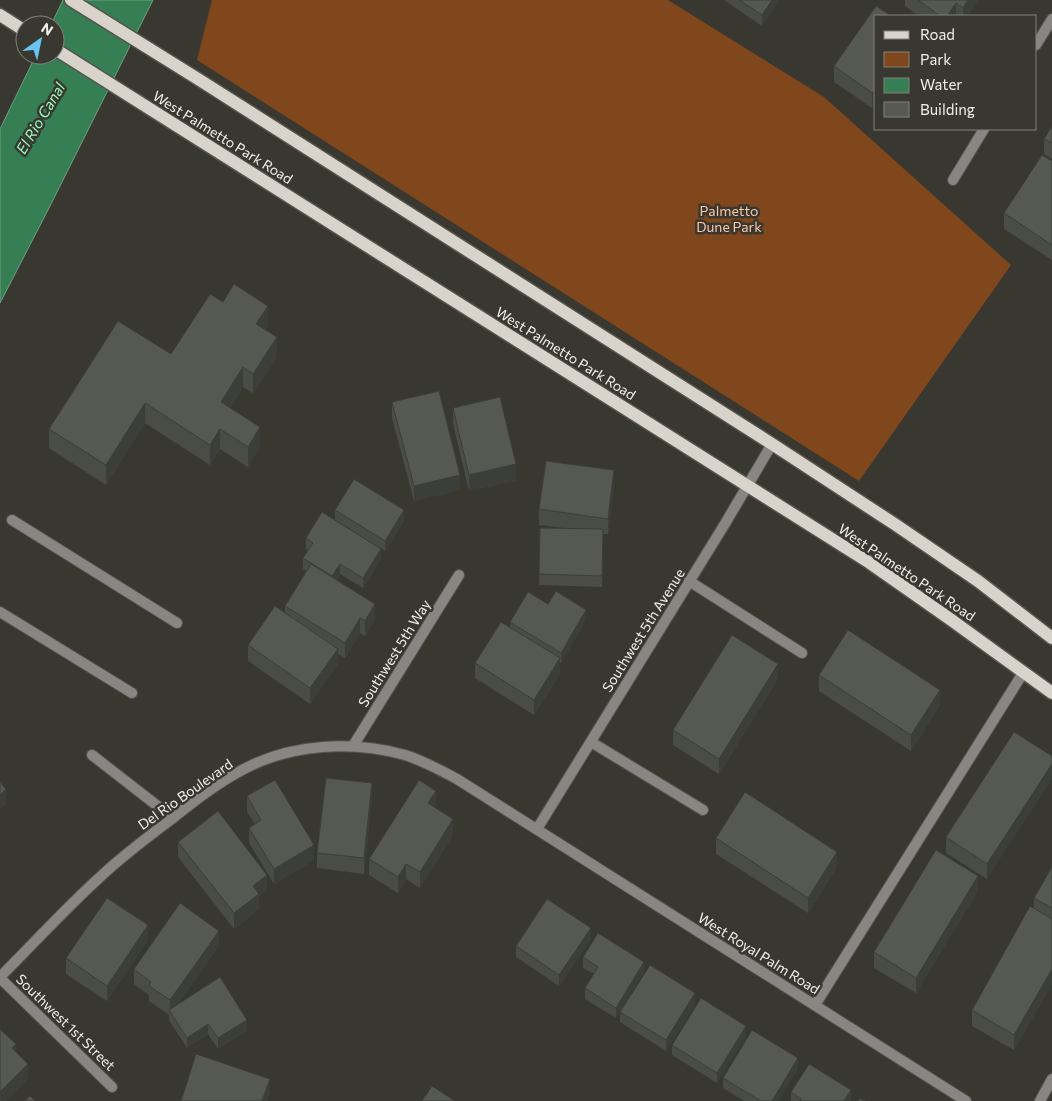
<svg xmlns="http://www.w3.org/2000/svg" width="1052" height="1101" font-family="Commissioner,sans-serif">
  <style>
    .green { fill: #80461c }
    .water { fill: #367e54; stroke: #6ea081 }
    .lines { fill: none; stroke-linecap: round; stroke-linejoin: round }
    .lane-casing { stroke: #55554e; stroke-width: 12 }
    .street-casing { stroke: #55554e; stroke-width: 12 }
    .primary-casing { stroke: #55554e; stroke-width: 15 }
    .lane { stroke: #888682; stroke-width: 10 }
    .street { stroke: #888682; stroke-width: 10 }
    .primary { stroke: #d8d3cb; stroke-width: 12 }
    .wall { fill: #494d46 }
    .shaded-wall { fill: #3c3e39 }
    .building { fill: #555951; stroke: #3c3e39 }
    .labels { text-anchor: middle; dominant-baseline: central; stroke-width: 5; stroke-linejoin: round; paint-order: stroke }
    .street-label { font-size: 14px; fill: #f0efea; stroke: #383830 }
    .park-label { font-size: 14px; fill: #fdc6a4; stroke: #383830 }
    .water-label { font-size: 15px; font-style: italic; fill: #97fbbc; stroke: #383830 }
  </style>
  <rect width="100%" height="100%" fill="#383830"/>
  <path class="green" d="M 212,0 L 668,0 L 824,97 L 1011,265 L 859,481 L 197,60 Z"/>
  <path class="water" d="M 63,0 L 153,0 L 49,208 L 0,303 L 0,129 L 36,55 L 55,55 L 55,25 L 51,25 Z"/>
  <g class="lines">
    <g class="lane-casing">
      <path id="lane" d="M 12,520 L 177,623
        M 689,581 L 802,653
        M 0,612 L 132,693
        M 591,742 L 703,810
        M 92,755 L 173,818
        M 815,1005 L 1023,673
        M 1040,1101 L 1052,1079"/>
    </g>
    <g class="street-casing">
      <path id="street" d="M 1036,45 L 1052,19
        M 953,180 L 984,129
        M 353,746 L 459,575
        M 537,829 L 726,522 L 772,444
        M 0,977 C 33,944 65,909 99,878 C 121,857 145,839 169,821 C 193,802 217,783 244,769 C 293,743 353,741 405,755 C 424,761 440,770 457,779 L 966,1101
        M 0,978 L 112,1087"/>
    </g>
    <g class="primary-casing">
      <path id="primary" d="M 71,0 L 198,79 L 772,444 L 896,525 L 978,581 L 1052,638
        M 0,15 L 25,31
        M 55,49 L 870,563 L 950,619 L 1052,693"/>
    </g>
    <use href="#lane" class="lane"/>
    <use href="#street" class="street"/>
    <use href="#primary" class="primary"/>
  </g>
  <path class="wall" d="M 724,0 L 779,0 L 762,26 Z
    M 905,0 L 979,0 L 967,16 L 919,16 L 905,6 Z
    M 876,16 L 876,103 L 872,108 L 834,82 L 834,66 Z
    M 1052,126 L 1052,159 L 1044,154 L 1044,139 Z
    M 1052,161 L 1052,260 L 1004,229 L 1004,213 Z
    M 223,302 L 268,326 L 265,329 L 277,357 L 253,393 L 243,387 L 230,408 L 260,447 L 248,467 L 220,449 L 210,465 L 145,423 L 106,485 L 49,448 L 49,429 L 171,354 Z
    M 392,402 L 460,490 L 414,501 L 392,418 Z
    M 453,408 L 516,480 L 469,491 L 453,424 Z
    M 614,485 L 608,534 L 603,534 L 602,587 L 539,585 L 540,528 L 563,528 L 539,525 L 539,509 Z
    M 335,510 L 404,521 L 385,551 L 335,520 Z
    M 306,538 L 381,559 L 363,588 L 340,574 L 337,580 L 375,619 L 365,636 L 360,633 L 345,658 L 338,654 L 338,664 L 310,704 L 248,661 L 248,645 L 285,613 L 285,606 L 307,571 L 303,569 L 303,558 L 308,550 L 306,549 Z
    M 548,604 L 586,620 L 561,663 L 560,663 L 560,674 L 534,715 L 475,678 L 475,663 L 510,627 L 510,622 Z
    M 819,675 L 940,705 L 911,751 L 819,691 Z
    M 778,679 L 719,774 L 673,745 L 673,730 Z
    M 1052,756 L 987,879 L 946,853 L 946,837 Z
    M 247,796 L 314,860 L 274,884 L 249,843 L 249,828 L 255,824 L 247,812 Z
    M 372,798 L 364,874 L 317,868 L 317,853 Z
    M 436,806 L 434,808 L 453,835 L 420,888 L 406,879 L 398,893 L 369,875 L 369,859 Z
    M 716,838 L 837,867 L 808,913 L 716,854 Z
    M 178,842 L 267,890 L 259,896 L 259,909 L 234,929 L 178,857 Z
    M 1052,867 L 1052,984 L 1014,1050 L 972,1026 L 972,1010 L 1034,909 L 1034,898 Z
    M 978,891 L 916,993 L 874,968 L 874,952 Z
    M 591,939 L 559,986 L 516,957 L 516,946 Z
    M 148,940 L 107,1001 L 66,974 L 66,958 Z
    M 219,946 L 177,1005 L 247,1030 L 218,1049 L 208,1034 L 187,1048 L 169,1020 L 169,1015 L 149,1001 L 149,995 L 134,984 L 134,969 Z
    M 583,957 L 644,972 L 616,1018 L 585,999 L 585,988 L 594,974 L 583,968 Z
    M 695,1004 L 666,1051 L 620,1022 L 620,1012 Z
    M 746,1036 L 717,1083 L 672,1055 L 672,1045 Z
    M 798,1068 L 778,1101 L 744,1101 L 723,1088 L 723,1078 Z
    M 791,1092 L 851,1101 L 791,1101 Z"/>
  <path class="shaded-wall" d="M 772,0 L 779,0 L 762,26 L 762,15 Z
    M 968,0 L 979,0 L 967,16 L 963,16 L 963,8 Z
    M 956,3 L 956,16 L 947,16 Z
    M 876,88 L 876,103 L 872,108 L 872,93 Z
    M 268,306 L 268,326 L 256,343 L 256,324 Z
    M 277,337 L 277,357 L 253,393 L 253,374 Z
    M 243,367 L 243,387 L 221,422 L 221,402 Z
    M 145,403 L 145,423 L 106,485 L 106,465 Z
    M 260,427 L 260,447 L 248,467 L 248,447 Z
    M 220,429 L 220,449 L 210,465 L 210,445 Z
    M 516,464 L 516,480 L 469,491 L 469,475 Z
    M 614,470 L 614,485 L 608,534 L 608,519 Z
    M 460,475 L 460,490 L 414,501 L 414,486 Z
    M 404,510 L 404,521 L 385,551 L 385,541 Z
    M 381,549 L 381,559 L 363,588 L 363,578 Z
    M 340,564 L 340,574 L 332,587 L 332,576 Z
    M 375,604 L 375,619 L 365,636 L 365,621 Z
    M 586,610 L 586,620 L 561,663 L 561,653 Z
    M 360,618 L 360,633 L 345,658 L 345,643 Z
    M 338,649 L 338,664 L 310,704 L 310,688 Z
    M 560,658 L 560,674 L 534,715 L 534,700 Z
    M 778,664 L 778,679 L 719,774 L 719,759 Z
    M 940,690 L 940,705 L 911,751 L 911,735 Z
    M 1052,764 L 1052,779 L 987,879 L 987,864 Z
    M 372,783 L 372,798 L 364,874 L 364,858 Z
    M 6,789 L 6,804 L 0,810 L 0,795 Z
    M 436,791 L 436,806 L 428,819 L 428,803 Z
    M 453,819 L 453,835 L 420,888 L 420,872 Z
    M 314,845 L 314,860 L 274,884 L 274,869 Z
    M 837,852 L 837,867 L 808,913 L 808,898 Z
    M 406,864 L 406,879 L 398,893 L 398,877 Z
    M 267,875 L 267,890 L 259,896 L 259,909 L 234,929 L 234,913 L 253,886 Z
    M 978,876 L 978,891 L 916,993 L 916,978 Z
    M 148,925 L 148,940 L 107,1001 L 107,986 Z
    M 591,928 L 591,939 L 559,986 L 559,975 Z
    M 219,931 L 219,946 L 171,1013 L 170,1010 L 170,1000 Z
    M 644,962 L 644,972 L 616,1018 L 616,1008 Z
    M 1052,969 L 1052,984 L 1014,1050 L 1014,1035 Z
    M 695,993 L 695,1004 L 666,1051 L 666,1040 Z
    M 247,1020 L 247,1030 L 218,1049 L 218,1038 Z
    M 208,1024 L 208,1034 L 187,1048 L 187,1038 Z
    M 746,1026 L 746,1036 L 717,1083 L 717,1073 Z
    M 16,1044 L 16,1059 L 12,1048 Z
    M 798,1058 L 798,1068 L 778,1101 L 772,1101 Z
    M 28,1064 L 28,1079 L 6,1101 L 0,1101 L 0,1092 Z
    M 270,1079 L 270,1094 L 267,1101 L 262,1101 Z
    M 851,1090 L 851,1101 L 844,1101 Z"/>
  <path class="building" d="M 739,0 L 772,0 L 762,15 Z
    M 918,0 L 968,0 L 963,8 L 956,3 L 947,16 L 940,16 Z
    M 876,6 L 891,16 L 876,16 L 876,88 L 872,93 L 834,66 Z
    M 1052,126 L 1052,143 L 1044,139 Z
    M 1042,155 L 1052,161 L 1052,245 L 1004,213 Z
    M 234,284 L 268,306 L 256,324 L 277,337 L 253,374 L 243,367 L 221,402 L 260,427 L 248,447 L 220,429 L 210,445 L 145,403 L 106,465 L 49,429 L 118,321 L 171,354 L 210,294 L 223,302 Z
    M 439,391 L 460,475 L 414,486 L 392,402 Z
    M 500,397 L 516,464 L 469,475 L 453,408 Z
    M 546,461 L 614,470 L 608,519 L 539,509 Z
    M 354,479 L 404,510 L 385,541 L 335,510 Z
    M 322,512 L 381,549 L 363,578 L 340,564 L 332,576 L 303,558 L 313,543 L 306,538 Z
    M 540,528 L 603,529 L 602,576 L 539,574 Z
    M 311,564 L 375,604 L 365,621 L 360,618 L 345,643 L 285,606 Z
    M 556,591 L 586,610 L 561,653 L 510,622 L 528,592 L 548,604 Z
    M 275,606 L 338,649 L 310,688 L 248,645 Z
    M 501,622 L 560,658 L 534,700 L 475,663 Z
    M 848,630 L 940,690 L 911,735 L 819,675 Z
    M 732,635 L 778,664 L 719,759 L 673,730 Z
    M 1014,732 L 1052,756 L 1052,764 L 987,864 L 946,837 Z
    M 326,778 L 372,783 L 364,858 L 317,853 Z
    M 275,780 L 314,845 L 274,869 L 249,828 L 261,820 L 247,796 Z
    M 419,780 L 436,791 L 428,803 L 453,819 L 420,872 L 406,864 L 398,877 L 369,859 Z
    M 0,782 L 6,789 L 0,795 Z
    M 745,792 L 837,852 L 808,898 L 716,838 Z
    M 218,811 L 267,875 L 253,886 L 259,894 L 234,913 L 178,842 Z
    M 936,850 L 978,876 L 916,978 L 874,952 Z
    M 1052,867 L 1052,908 L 1034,898 Z
    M 107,898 L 148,925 L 107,986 L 66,958 Z
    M 547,899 L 591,928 L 559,975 L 516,946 Z
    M 180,903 L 219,931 L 170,1000 L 149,986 L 151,982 L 134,969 Z
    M 1030,906 L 1052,919 L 1052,969 L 1014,1035 L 972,1010 Z
    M 598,933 L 644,962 L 616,1008 L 585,988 L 598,967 L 583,957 Z
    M 650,965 L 695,993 L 666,1040 L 620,1012 Z
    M 220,977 L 247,1020 L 218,1038 L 208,1024 L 187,1038 L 169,1010 Z
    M 701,998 L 746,1026 L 717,1073 L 672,1045 Z
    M 0,1029 L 16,1044 L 12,1048 L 28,1064 L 0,1092 Z
    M 752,1030 L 798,1058 L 772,1101 L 761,1101 L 723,1078 Z
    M 196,1054 L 270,1079 L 262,1101 L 181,1101 Z
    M 809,1064 L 851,1090 L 844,1101 L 800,1101 L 801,1099 L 791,1092 Z
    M 432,1086 L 455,1101 L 422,1101 Z
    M 30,1096 L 35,1101 L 25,1101 Z
    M 860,1098 L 865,1101 L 858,1101 Z"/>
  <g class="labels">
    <g class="street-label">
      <text transform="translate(223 137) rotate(32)">West Palmetto Park Road</text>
      <text transform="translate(566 353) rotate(32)">West Palmetto Park Road</text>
      <text transform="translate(907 572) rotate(34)">West Palmetto Park Road</text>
      <text transform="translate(643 630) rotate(-58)">Southwest 5th Avenue</text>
      <text transform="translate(394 653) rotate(-58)">Southwest 5th Way</text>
      <text transform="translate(185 794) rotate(-35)">Del Rio Boulevard</text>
      <text transform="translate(759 953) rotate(32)">West Royal Palm Road</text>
      <text transform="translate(66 1022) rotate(44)">Southwest 1st Street</text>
    </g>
    <g class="park-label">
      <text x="729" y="210">Palmetto<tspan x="729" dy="16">Dune Park</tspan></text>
    </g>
    <g class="water-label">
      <text transform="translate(40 118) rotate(-59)">El Rio Canal</text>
    </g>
  </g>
  <rect x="874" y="15" width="162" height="115" fill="#383830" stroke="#82817a"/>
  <rect x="884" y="31" width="25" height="8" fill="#d8d3cb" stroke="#82817a"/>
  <text x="920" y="40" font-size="15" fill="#f0efea">Road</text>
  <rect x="884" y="52" width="25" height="15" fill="#80461c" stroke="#82817a"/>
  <text x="920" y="65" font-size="15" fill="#f0efea">Park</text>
  <rect x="884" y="78" width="25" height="15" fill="#367e54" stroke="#82817a"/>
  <text x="920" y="90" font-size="15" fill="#f0efea">Water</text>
  <rect x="884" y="102" width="25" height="15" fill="#555951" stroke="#82817a"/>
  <text x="920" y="115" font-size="15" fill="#f0efea">Building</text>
  <g transform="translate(40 40) rotate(33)"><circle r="24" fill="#383830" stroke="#82817a"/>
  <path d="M0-4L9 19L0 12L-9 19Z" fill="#68c4f0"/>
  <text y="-8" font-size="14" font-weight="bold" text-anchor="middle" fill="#f0efea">N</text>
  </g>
</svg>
